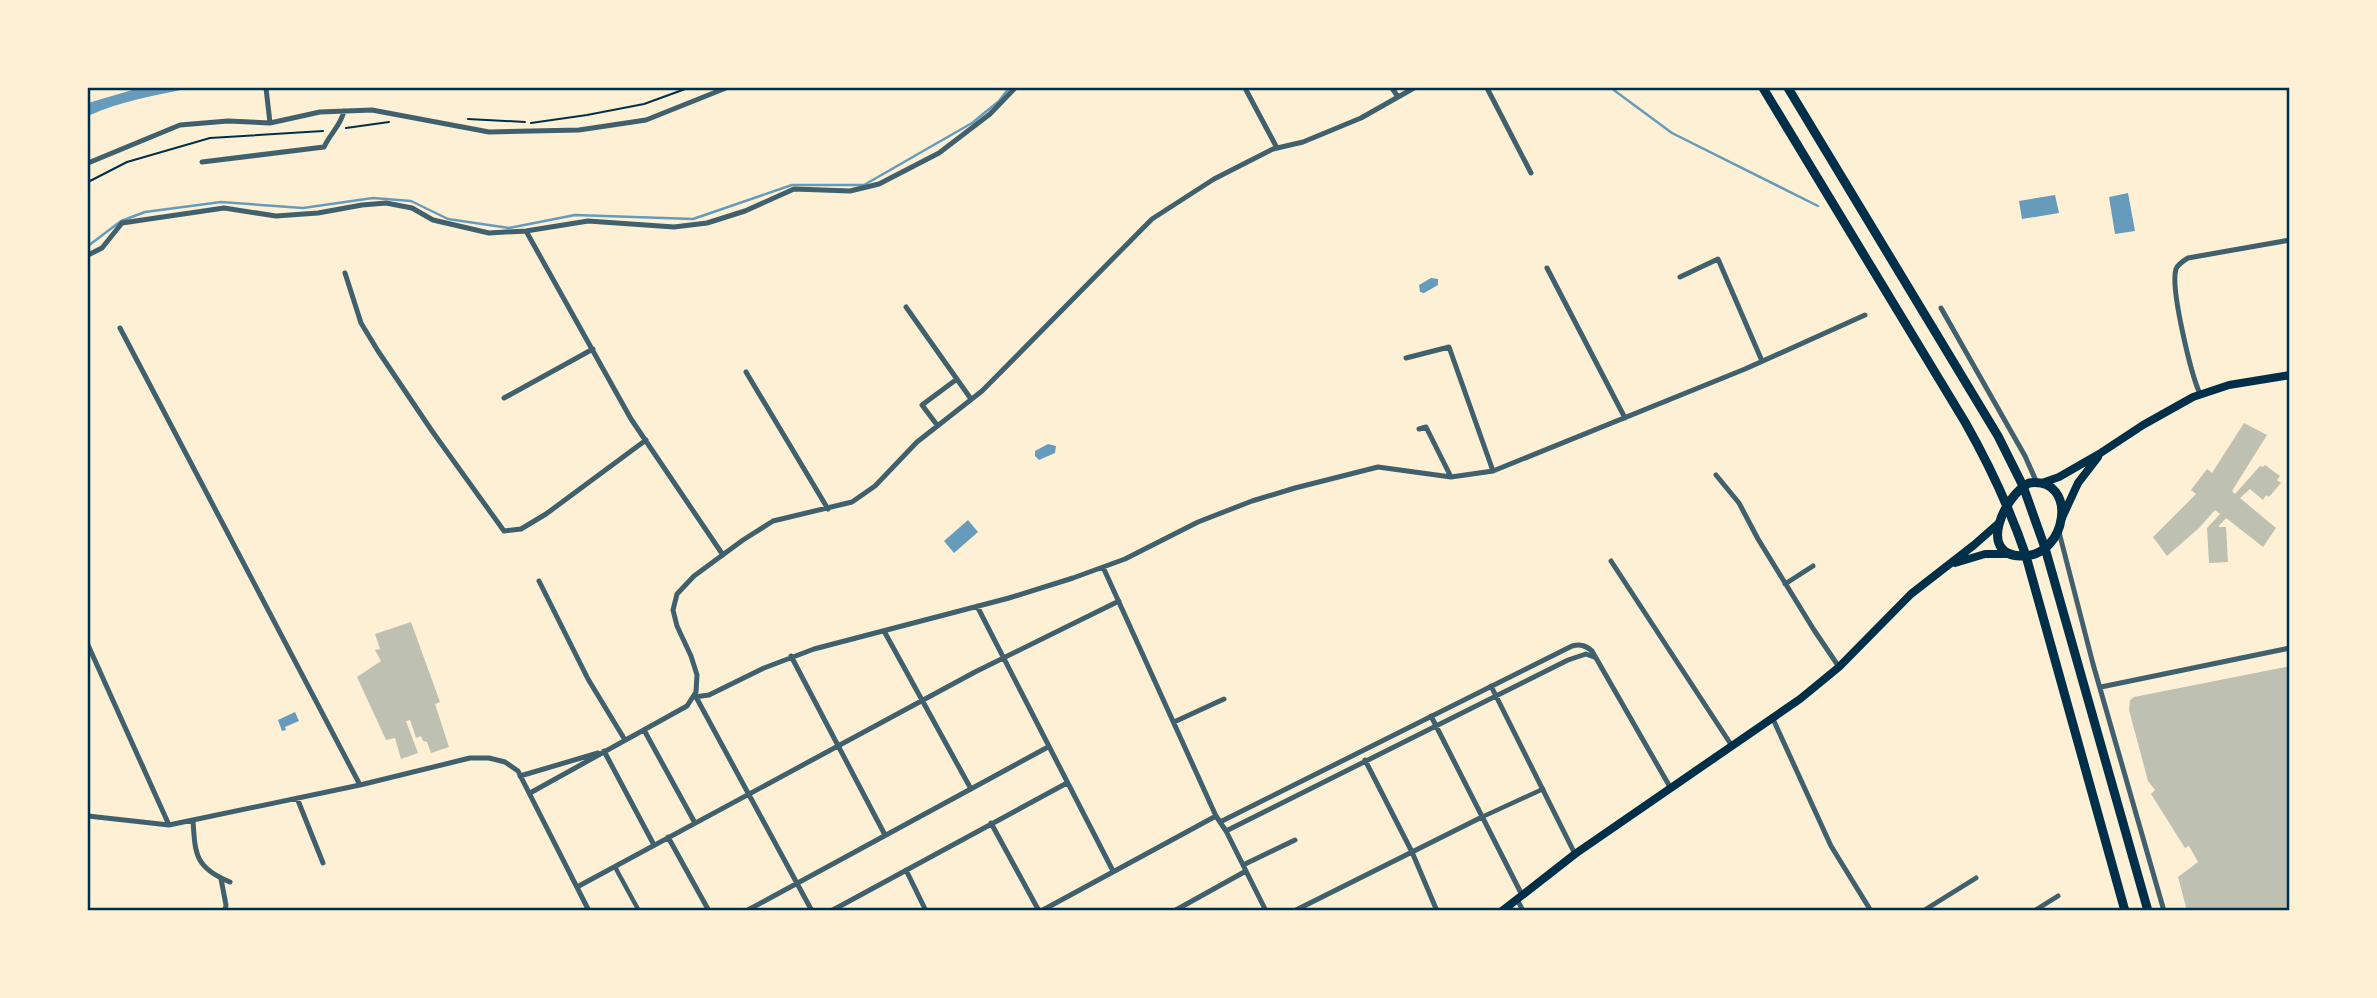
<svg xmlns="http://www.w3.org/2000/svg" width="2377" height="998" font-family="'DejaVu Sans',sans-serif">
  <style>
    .water { fill: #669bbc }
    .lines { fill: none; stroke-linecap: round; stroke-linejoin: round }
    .stream { stroke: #669bbc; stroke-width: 2.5 }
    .building { fill: #bec0b2 }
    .path { stroke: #003049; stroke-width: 2 }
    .pedestrian { stroke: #3f606c; stroke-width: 4.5 }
    .minor { stroke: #3f606c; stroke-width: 5 }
    .secondary { stroke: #003049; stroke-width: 8 }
    .primary { stroke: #003049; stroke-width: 9 }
    .neatline { fill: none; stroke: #003049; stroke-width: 2.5 }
  </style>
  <rect width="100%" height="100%" fill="#fdf0d5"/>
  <path class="water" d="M 139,88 L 191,88 C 157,95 120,101 88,116 L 88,103 Z
    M 2128,193 L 2135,231 L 2115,234 L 2109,197 Z
    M 2055,195 L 2059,213 L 2022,219 L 2019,201 Z
    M 1431,278 L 1438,279 L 1438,285 L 1424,293 L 1420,292 L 1419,285 Z
    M 1048,444 L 1056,446 L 1055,453 L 1039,460 L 1035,456 L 1035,451 Z
    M 968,520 L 978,532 L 954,553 L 944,541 Z
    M 295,712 L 299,721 L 285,727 L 286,730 L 282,731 L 278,720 Z"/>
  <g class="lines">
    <path class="stream" d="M 1611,88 L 1672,133 L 1818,206
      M 88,246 L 121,221 L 145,212 L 221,202 L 303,208 L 373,198 L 411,201 L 448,219 L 509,228 L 575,215 L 693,219 L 792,185 L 864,185 L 972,123 L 999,101 L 1009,88"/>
  </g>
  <path class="building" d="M 2244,423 L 2267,435 L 2232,491 L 2235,494 L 2260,466 L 2263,467 L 2265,465 L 2280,476 L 2277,480 L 2281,483 L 2269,497 L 2266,495 L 2263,500 L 2250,489 L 2240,498 L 2276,528 L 2263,547 L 2226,518 L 2218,527 L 2226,527 L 2228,562 L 2209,563 L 2207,528 L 2220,514 L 2215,510 L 2199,528 L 2167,556 L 2153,537 L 2196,494 L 2191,490 L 2207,469 L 2212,473 Z
    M 411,622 L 440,702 L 435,704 L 449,747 L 431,753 L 427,742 L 423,741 L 421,736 L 416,738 L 410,720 L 406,721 L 418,753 L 401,759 L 395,738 L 386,740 L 357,677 L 381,661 L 375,650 L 380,649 L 375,634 Z
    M 2290,666 L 2290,911 L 2187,911 L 2178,877 L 2198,862 L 2189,846 L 2185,848 L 2151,794 L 2155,790 L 2148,781 L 2129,710 L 2130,700 L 2134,697 Z"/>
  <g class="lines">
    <path class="path" d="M 468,119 L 525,122
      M 531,123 L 587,115 L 644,104 L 688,88
      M 346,128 L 389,122
      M 88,182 L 127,162 L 210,138 L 323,131"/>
    <path class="pedestrian" d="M 1482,817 L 1543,789
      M 615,867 L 639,911"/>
    <path class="minor" d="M 266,88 L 270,123
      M 1245,88 L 1277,148
      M 1392,88 L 1398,97
      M 1487,88 L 1531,173
      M 202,162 L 324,147 C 330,134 341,125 344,111
      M 88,163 L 180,125 L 228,121 L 270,123 L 320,112 L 372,110 L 489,132 L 579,130 L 646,120 L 726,88
      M 526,231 L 631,419 L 723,555
      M 88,255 L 102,248 L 122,223 L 224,208 L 276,216 L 318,213 L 362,205 L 386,203 L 412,208 L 433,220 L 489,233 L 526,231 L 588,221 L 674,227 L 707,223 L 745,211 L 794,189 L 850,191 L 879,184 L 939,153 L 990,114 L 1015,88
      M 1547,268 L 1625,418
      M 345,273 L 361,323 L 378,351 L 432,431 L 504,531 L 521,529 L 546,514 L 646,440
      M 1680,277 L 1718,259 L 1762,361
      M 906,307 L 971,399
      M 1941,308 L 2025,456 L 2037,483
      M 120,328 L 360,785
      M 1406,358 L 1449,347 L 1493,471
      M 746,372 L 828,509
      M 2200,394 C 2191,374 2170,288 2176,269 C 2178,264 2183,261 2188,258 L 2290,240
      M 504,398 L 593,349
      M 937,425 L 922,405 L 957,379
      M 1419,429 L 1426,427 L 1451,477
      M 1716,475 L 1739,503 L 1758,539 L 1814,630 L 1839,667
      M 2059,532 L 2093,664 L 2164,911
      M 1611,561 L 1732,746
      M 1103,567 L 1216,816 L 1226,831 L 1266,911
      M 539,581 L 588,679 L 625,740
      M 1785,584 L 1813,566
      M 977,606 L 1113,871
      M 884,631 L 971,789
      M 88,645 L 169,825
      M 791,656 L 885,835
      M 1491,686 L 1575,854
      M 2101,687 L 2290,648
      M 694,697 L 709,695 L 764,668 L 814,649 L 1009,598 L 1073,578 L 1125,559 L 1198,522 L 1252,501 L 1295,488 L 1378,467 L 1451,477 L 1493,471 L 1745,369 L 1865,315
      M 696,697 L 812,911
      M 1431,716 L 1522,895
      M 1773,719 L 1831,846 L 1871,911
      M 1174,722 L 1224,699
      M 644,730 L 695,823
      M 604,751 L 654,845
      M 1365,760 L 1412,852 L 1437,911
      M 520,776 L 598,753
      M 530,793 L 687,706 L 696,692 L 697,675 L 691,656 L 677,626 L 673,610 L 677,594 L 694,576 L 743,540 L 773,521 L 852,502 L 875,486 L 917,442 L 982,391 L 1152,219 L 1214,179 L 1273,149 L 1303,142 L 1361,118 L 1414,88
      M 297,798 L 323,863
      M 88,816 L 169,825 L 360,785 L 470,758 L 489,758 L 505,762 L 518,771 L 523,781 L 589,911
      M 193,820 C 195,854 195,868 230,882
      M 1220,822 L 1572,646 C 1580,644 1585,645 1592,651 L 1670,787
      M 991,823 L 1039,911
      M 1226,831 L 1568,660 L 1586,654 L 1594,657
      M 668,837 L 709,911
      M 1243,865 L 1295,840
      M 906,870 L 926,911
      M 221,879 L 226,905 L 225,911
      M 577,887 L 975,672 L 1119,601
      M 1517,899 L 1523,911
      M 746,911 L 1048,747
      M 831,911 L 1067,783
      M 1041,911 L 1216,816
      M 1174,911 L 1246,871
      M 1294,911 L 1482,817
      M 1923,911 L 1976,878
      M 2034,911 L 2058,896"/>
    <path class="secondary" d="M 2042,483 L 2059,477 L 2099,454 L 2143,425 L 2193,397 L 2229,385 L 2290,375
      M 2061,520 L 2078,483 L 2098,457
      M 1955,563 L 1985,554 L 2011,554
      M 1502,911 L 1575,854 L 1800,699 L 1839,667 L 1911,594 L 1974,545 L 1999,523"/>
    <path class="primary" d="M 1763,88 L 1965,422 C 1990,466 2010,509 2026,556 L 2125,911
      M 1788,88 L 1998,436 L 2023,486 L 2045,548 L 2148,911
      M 2029,483 C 2079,476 2068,558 2021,556 C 1977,555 2004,496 2029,483 Z"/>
  </g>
  <rect width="2377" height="998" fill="none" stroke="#fdf0d5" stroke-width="178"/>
  <rect x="89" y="89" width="2199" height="820" class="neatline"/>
</svg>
